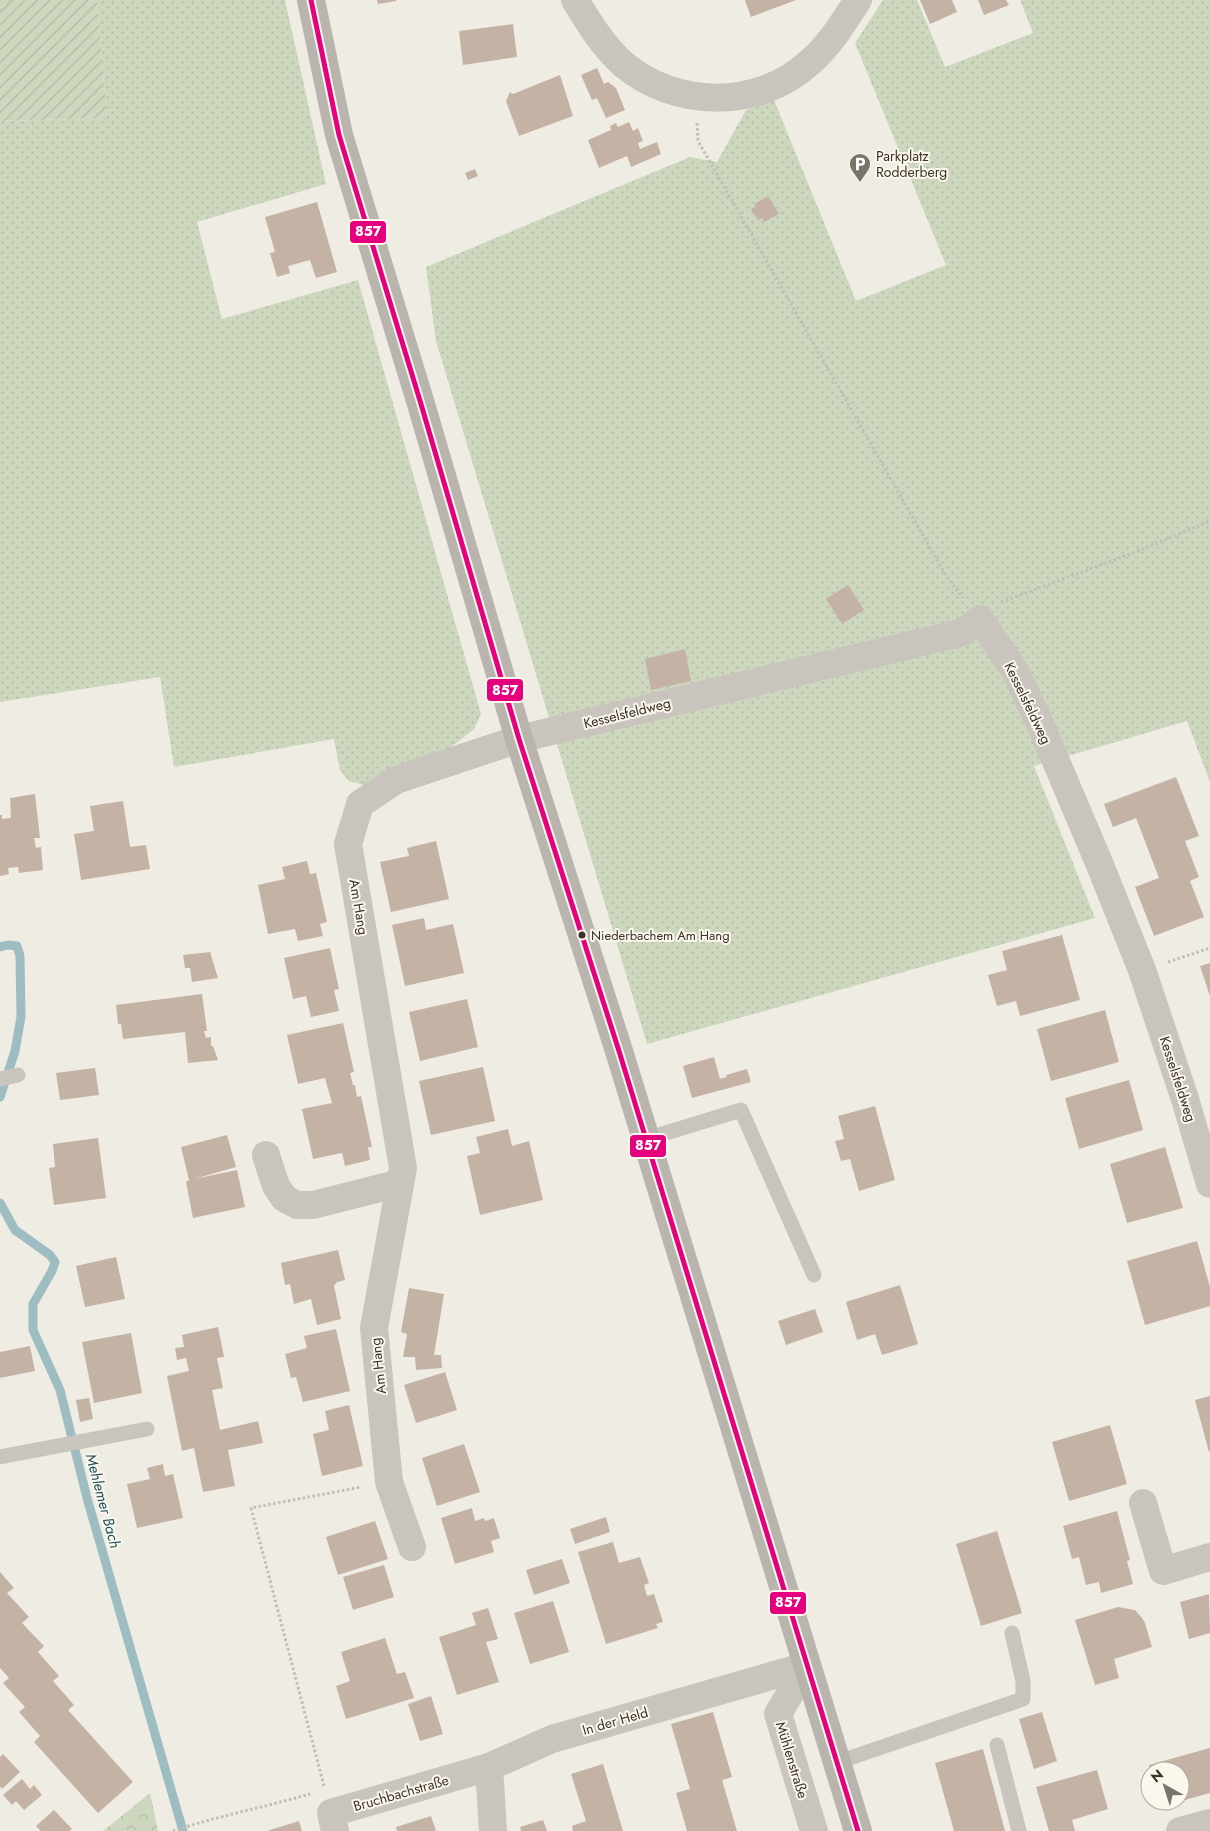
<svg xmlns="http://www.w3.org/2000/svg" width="1210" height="1831" font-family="Jost,sans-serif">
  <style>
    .grass { fill: url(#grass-dots) }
    .park { fill: url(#park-crowns) }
    .garden { fill: url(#garden-furrows) }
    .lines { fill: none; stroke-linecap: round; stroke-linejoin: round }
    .stream { stroke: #9ebdc2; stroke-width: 9 }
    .building { fill: #c4b3a5 }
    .path { stroke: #c2bdb5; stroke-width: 3; stroke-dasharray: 2.5 2.5; stroke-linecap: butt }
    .lane { stroke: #c9c4bd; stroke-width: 15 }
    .street { stroke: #c9c4bd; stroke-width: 28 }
    .secondary { stroke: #b9b4ad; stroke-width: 28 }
    .bus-1-casing { stroke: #fbf7ec; stroke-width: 9 }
    .bus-1 { stroke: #e5007d; stroke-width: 5 }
    .bus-dot { fill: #3b322a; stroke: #fbf7ec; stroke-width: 2 }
    .labels { text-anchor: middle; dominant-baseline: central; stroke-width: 4; stroke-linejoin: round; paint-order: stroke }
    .bus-label { font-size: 13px; fill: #3b322a; stroke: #fbf7ec; text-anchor: start }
    .poi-label { font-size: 14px; fill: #3b322a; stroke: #fbf7ec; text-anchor: start }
    .street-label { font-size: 14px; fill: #3b322a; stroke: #fbf7ec }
    .water-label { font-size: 15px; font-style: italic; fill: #1c515f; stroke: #fbf7ec }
    .line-badge { stroke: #fbf7ec; stroke-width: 2 }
    .badge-label { font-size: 14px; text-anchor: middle; font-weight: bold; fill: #fff }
  </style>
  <defs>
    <pattern id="grass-dots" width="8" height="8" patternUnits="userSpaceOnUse" patternTransform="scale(1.25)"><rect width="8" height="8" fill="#cdd7be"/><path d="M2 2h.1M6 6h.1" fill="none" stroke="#b1b9a3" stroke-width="1.8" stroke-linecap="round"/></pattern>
    <pattern id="park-crowns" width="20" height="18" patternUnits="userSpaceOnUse" patternTransform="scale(1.25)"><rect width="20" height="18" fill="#cdd7be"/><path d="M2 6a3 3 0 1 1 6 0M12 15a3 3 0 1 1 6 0" fill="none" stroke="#b1b9a3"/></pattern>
    <pattern id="garden-furrows" width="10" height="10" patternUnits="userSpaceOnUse" patternTransform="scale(1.25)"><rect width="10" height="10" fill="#cdd7be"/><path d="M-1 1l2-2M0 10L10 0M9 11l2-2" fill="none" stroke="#b1b9a3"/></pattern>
  </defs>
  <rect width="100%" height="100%" fill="#efece4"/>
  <path class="grass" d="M 97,0 L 285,0 L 326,184 L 197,222 L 222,319 L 358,280 L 481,714 L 474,729 L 450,748 L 364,785 L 349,781 L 340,770 L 334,739 L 174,767 L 160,677 L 0,702 L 0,121 L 107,118 Z
    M 883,0 L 917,0 L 945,67 L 1033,33 L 1020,0 L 1210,0 L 1210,782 L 1187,721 L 1034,766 L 1095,918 L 647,1044 L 436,341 L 426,267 L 690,157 L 717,162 L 746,110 L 774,100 L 856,301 L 946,265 L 855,43 Z"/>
  <path class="park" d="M 150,1793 L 158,1831 L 103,1831 Z"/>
  <path class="garden" d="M 0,0 L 97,0 L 107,118 L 0,121 Z"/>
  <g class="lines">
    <path class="stream" d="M 0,947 L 8,945 L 17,946 L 20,956 L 21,1017 L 15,1051 L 0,1097
      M 0,1203 L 15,1230 L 50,1255 L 55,1262 L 52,1271 L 33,1304 L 33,1330 L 60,1390 L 87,1498 L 183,1831"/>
  </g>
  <path class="building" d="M 377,0 L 396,0 L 396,1 L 378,4 Z
    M 745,0 L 796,0 L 751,17 Z
    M 920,0 L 952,0 L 957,12 L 930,24 Z
    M 978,0 L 1006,0 L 1009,5 L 984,15 Z
    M 513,24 L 517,57 L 463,65 L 459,31 Z
    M 597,68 L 604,84 L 608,82 L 616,88 L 625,110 L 606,118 L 597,98 L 592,100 L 581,75 Z
    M 560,75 L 573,116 L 519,136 L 506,101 L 510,92 L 513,94 Z
    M 629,122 L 633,131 L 638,128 L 643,141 L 638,143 L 640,149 L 657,142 L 661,154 L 631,167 L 627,156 L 599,168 L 588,140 L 611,130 L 610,126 L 616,123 L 618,127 Z
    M 475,169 L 478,176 L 468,180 L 465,173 Z
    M 768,196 L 779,214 L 764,222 L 762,218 L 758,220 L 751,209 L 756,206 L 754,204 Z
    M 317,202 L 337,272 L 316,278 L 310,260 L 288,266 L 290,273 L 277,277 L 270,253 L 275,252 L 265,217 Z
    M 848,585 L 864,610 L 842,624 L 826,599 Z
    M 685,649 L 691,681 L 651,690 L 645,659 Z
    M 1176,777 L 1199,836 L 1185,841 L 1199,877 L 1190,881 L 1204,917 L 1154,936 L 1135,887 L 1159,878 L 1136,818 L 1113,827 L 1104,804 Z
    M 35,794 L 40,838 L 34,838 L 36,848 L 41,847 L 43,870 L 19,873 L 18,867 L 8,868 L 9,874 L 0,876 L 0,815 L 2,815 L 2,819 L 11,818 L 10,798 Z
    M 123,801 L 130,847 L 146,845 L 150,869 L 81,880 L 74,834 L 94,831 L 90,806 Z
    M 436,841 L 449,899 L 391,912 L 380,862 L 409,856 L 407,848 Z
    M 307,861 L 310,874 L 316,873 L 327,922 L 320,924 L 323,936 L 298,941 L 295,929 L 268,934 L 258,885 L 285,879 L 282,867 Z
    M 424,918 L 426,930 L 453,924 L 464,973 L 405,986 L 392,925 Z
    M 1062,935 L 1080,1000 L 1020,1016 L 1016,1001 L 997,1006 L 988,975 L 1007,970 L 1002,951 Z
    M 330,948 L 339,989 L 334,990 L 339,1011 L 311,1017 L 306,996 L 293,999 L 284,958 Z
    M 210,952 L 218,978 L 192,982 L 190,968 L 185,968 L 183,955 Z
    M 1210,963 L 1210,996 L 1200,966 Z
    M 202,994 L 207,1031 L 204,1031 L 206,1038 L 211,1037 L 211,1046 L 213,1046 L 218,1060 L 188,1063 L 185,1032 L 123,1039 L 121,1024 L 118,1024 L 116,1005 Z
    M 467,999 L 478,1047 L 420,1061 L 409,1012 Z
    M 1105,1010 L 1119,1062 L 1051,1081 L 1037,1029 Z
    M 343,1023 L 354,1072 L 350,1073 L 353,1085 L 355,1085 L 357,1097 L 361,1096 L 372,1147 L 368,1147 L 370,1160 L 345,1166 L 342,1153 L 313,1159 L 302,1109 L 332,1103 L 325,1078 L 298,1084 L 287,1035 Z
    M 714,1057 L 720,1079 L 727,1077 L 726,1075 L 747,1069 L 751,1082 L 692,1098 L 683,1066 Z
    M 483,1067 L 495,1121 L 431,1135 L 419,1081 Z
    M 95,1068 L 99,1095 L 60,1100 L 56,1073 Z
    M 1129,1080 L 1143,1130 L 1079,1149 L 1065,1098 Z
    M 875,1106 L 895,1180 L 859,1191 L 850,1159 L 841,1161 L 835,1141 L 844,1139 L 838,1116 Z
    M 508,1129 L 512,1146 L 529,1141 L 543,1200 L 480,1215 L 467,1156 L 480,1153 L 476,1137 Z
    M 227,1135 L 236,1167 L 194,1179 L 237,1170 L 245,1207 L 193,1218 L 186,1182 L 189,1180 L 181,1147 Z
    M 98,1138 L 106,1198 L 54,1205 L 49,1168 L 55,1167 L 53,1144 Z
    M 1165,1147 L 1183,1208 L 1127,1223 L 1110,1164 Z
    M 1197,1241 L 1210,1287 L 1210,1306 L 1145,1325 L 1127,1261 Z
    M 338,1250 L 345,1280 L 337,1282 L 334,1286 L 341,1319 L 317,1325 L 311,1299 L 294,1304 L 290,1284 L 285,1285 L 281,1263 Z
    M 116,1257 L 125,1299 L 85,1307 L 76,1266 Z
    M 900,1285 L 918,1344 L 882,1355 L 875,1334 L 857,1340 L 846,1302 Z
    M 409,1288 L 444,1294 L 434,1355 L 441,1355 L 442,1368 L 416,1370 L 415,1357 L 403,1357 L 407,1334 L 401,1332 Z
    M 815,1309 L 823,1332 L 786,1345 L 778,1321 Z
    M 218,1327 L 224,1357 L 217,1358 L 223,1388 L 212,1390 L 220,1430 L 258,1421 L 263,1443 L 228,1450 L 235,1486 L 203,1492 L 194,1448 L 182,1451 L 167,1376 L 189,1371 L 186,1358 L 177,1360 L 175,1348 L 184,1347 L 182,1335 Z
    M 336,1329 L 350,1391 L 303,1402 L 296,1377 L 291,1378 L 285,1354 L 307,1348 L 304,1336 Z
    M 131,1333 L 142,1393 L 94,1403 L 82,1342 Z
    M 30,1346 L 35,1371 L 0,1378 L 0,1352 Z
    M 445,1372 L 457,1410 L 416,1423 L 404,1385 Z
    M 1210,1396 L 1210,1452 L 1209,1452 L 1195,1400 Z
    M 89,1398 L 93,1419 L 80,1422 L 76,1400 Z
    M 349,1405 L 363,1466 L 322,1476 L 313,1434 L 329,1430 L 325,1411 Z
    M 1110,1425 L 1127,1484 L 1069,1501 L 1052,1442 Z
    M 464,1444 L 480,1492 L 437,1506 L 422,1458 Z
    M 163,1464 L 165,1476 L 173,1474 L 183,1518 L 137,1528 L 127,1484 L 150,1479 L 147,1468 Z
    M 472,1508 L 475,1521 L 484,1518 L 485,1521 L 494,1518 L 500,1538 L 491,1541 L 494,1552 L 455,1564 L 441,1518 Z
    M 1117,1511 L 1130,1560 L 1127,1561 L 1133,1584 L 1101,1593 L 1099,1582 L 1086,1585 L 1079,1557 L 1072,1559 L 1063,1526 Z
    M 606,1517 L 610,1532 L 575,1544 L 570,1529 Z
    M 375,1521 L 388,1559 L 338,1575 L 326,1537 Z
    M 997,1531 L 1022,1613 L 981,1626 L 956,1544 Z
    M 613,1542 L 619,1563 L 640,1557 L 649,1583 L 644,1585 L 647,1596 L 654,1594 L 663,1622 L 656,1624 L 658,1628 L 606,1644 L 578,1552 Z
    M 562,1559 L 570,1583 L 534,1595 L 526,1570 Z
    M 384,1565 L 394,1597 L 353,1610 L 343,1577 Z
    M 0,1572 L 14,1588 L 7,1593 L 29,1617 L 22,1623 L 44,1646 L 38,1652 L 59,1676 L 53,1681 L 74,1705 L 68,1710 L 133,1782 L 98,1813 L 34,1742 L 40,1736 L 19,1712 L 25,1707 L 3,1683 L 9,1678 L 0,1668 Z
    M 1209,1594 L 1210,1633 L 1189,1639 L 1180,1602 Z
    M 553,1601 L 569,1652 L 530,1664 L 514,1613 Z
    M 1118,1607 L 1135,1610 L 1142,1618 L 1145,1623 L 1152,1647 L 1114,1659 L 1119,1678 L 1095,1685 L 1075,1620 Z
    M 488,1608 L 498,1639 L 486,1642 L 499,1682 L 457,1695 L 439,1637 L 476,1625 L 472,1613 Z
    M 385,1638 L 397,1674 L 405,1672 L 414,1698 L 346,1719 L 336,1686 L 350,1681 L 341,1652 Z
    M 431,1696 L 443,1734 L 420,1741 L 408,1704 Z
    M 713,1712 L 732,1777 L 722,1780 L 737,1831 L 687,1831 L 676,1793 L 690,1789 L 671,1724 Z
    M 1042,1712 L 1057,1761 L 1034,1769 L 1019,1719 Z
    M 1210,1748 L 1210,1793 L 1156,1808 L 1154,1801 L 1180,1801 L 1180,1771 L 1151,1771 L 1149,1765 Z
    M 983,1749 L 1005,1831 L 954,1831 L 935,1763 Z
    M 3,1754 L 20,1772 L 2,1789 L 0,1786 L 0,1757 Z
    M 603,1764 L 623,1831 L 573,1831 L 572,1826 L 586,1821 L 571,1774 Z
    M 1097,1770 L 1108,1809 L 1072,1820 L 1075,1831 L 1049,1831 L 1036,1787 Z
    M 22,1779 L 30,1789 L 34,1785 L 42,1795 L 24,1810 L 16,1801 L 12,1805 L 3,1795 Z
    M 54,1810 L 72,1829 L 69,1831 L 41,1831 L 36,1826 Z
    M 431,1816 L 436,1831 L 397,1831 L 396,1827 Z
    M 543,1820 L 547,1831 L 521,1831 L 520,1827 Z
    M 299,1821 L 302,1831 L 267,1831 Z"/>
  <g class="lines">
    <path class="path" d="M 697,123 L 698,141 L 945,574 L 963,598
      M 1001,602 L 1138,551 L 1210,521
      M 1168,962 L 1210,948
      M 324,1786 L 251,1508 L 361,1487
      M 173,1831 C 218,1816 265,1807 310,1794"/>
    <path class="lane" d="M 0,1079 L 18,1075
      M 646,1139 L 741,1110 L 814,1275
      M 0,1457 L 147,1429
      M 997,1745 L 1019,1831
      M 838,1762 L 1023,1699 L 1023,1681 L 1012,1633"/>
    <path class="street" d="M 575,0 C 589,23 603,46 623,64 C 675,108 757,110 809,63 C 829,46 844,22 858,0
      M 266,1155 L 276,1186 L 284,1198 L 297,1205 L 313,1205 L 400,1183
      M 1143,1503 L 1163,1571 L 1210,1557
      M 412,1547 L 389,1482 L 374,1328 L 403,1168 L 348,844 L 360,804 L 396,780 L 519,739 L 964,632 L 980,619 L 1015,671 L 1041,726 L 1100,865 L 1142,970 L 1185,1099 L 1210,1184
      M 806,1666 L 778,1714 L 814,1831
      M 489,1767 L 493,1831
      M 335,1831 L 331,1813 L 489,1767 L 552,1739 L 806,1666
      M 1180,1831 L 1210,1823"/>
    <path class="secondary" d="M 311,0 L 339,135 L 421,404 L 519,739 L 619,1051 L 858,1831"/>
    <g class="bus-1-casing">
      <path id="bus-1" d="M 311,0 L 339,135 L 421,404 L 519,739 L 619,1051 L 858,1831"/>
    </g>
    <use href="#bus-1" class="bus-1"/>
  </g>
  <defs>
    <g id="parking-pin" transform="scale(1.125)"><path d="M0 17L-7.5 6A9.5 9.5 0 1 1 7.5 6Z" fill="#7a736b" stroke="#fbf7ec"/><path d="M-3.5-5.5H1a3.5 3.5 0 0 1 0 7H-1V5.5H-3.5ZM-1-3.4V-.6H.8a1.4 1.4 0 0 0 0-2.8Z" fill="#fff"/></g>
  </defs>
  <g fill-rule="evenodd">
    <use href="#parking-pin" x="860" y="164"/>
  </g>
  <circle class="bus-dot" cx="582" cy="935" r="4.5"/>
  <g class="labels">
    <g class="bus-label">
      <text x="591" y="935">Niederbachem Am Hang</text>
    </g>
    <g class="poi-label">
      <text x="876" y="156">Parkplatz<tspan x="876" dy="16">Rodderberg</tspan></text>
    </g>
    <g class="street-label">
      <text transform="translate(1028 703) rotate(64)">Kesselsfeldweg</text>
      <text transform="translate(627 713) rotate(-14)">Kesselsfeldweg</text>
      <text transform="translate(359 907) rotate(80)">Am Hang</text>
      <text transform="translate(1178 1079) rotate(72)">Kesselsfeldweg</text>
      <text transform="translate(378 1366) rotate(-96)">Am Hang</text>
      <text transform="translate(615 1721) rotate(-16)">In der Held</text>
      <text transform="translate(792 1760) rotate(73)">Mühlenstraße</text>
      <text transform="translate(401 1793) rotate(-16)">Bruchbachstraße</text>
    </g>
    <g class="water-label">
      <text transform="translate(103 1501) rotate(75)">Mehlemer Bach</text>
    </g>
  </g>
  <g class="line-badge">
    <rect x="349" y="220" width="38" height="24" rx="5" fill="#e5007d"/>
    <rect x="486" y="678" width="38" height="24" rx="5" fill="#e5007d"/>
    <rect x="629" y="1134" width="38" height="24" rx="5" fill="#e5007d"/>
    <rect x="769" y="1591" width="38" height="24" rx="5" fill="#e5007d"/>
  </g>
  <g class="badge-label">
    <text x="368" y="236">857</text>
    <text x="505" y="695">857</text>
    <text x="648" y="1150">857</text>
    <text x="788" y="1607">857</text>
  </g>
  <g transform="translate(1165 1786) rotate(321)"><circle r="24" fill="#fbf7ec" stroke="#aea89e"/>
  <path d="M0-4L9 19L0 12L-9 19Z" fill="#7a736b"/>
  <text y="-8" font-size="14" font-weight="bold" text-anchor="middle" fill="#3b322a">N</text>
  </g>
</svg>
